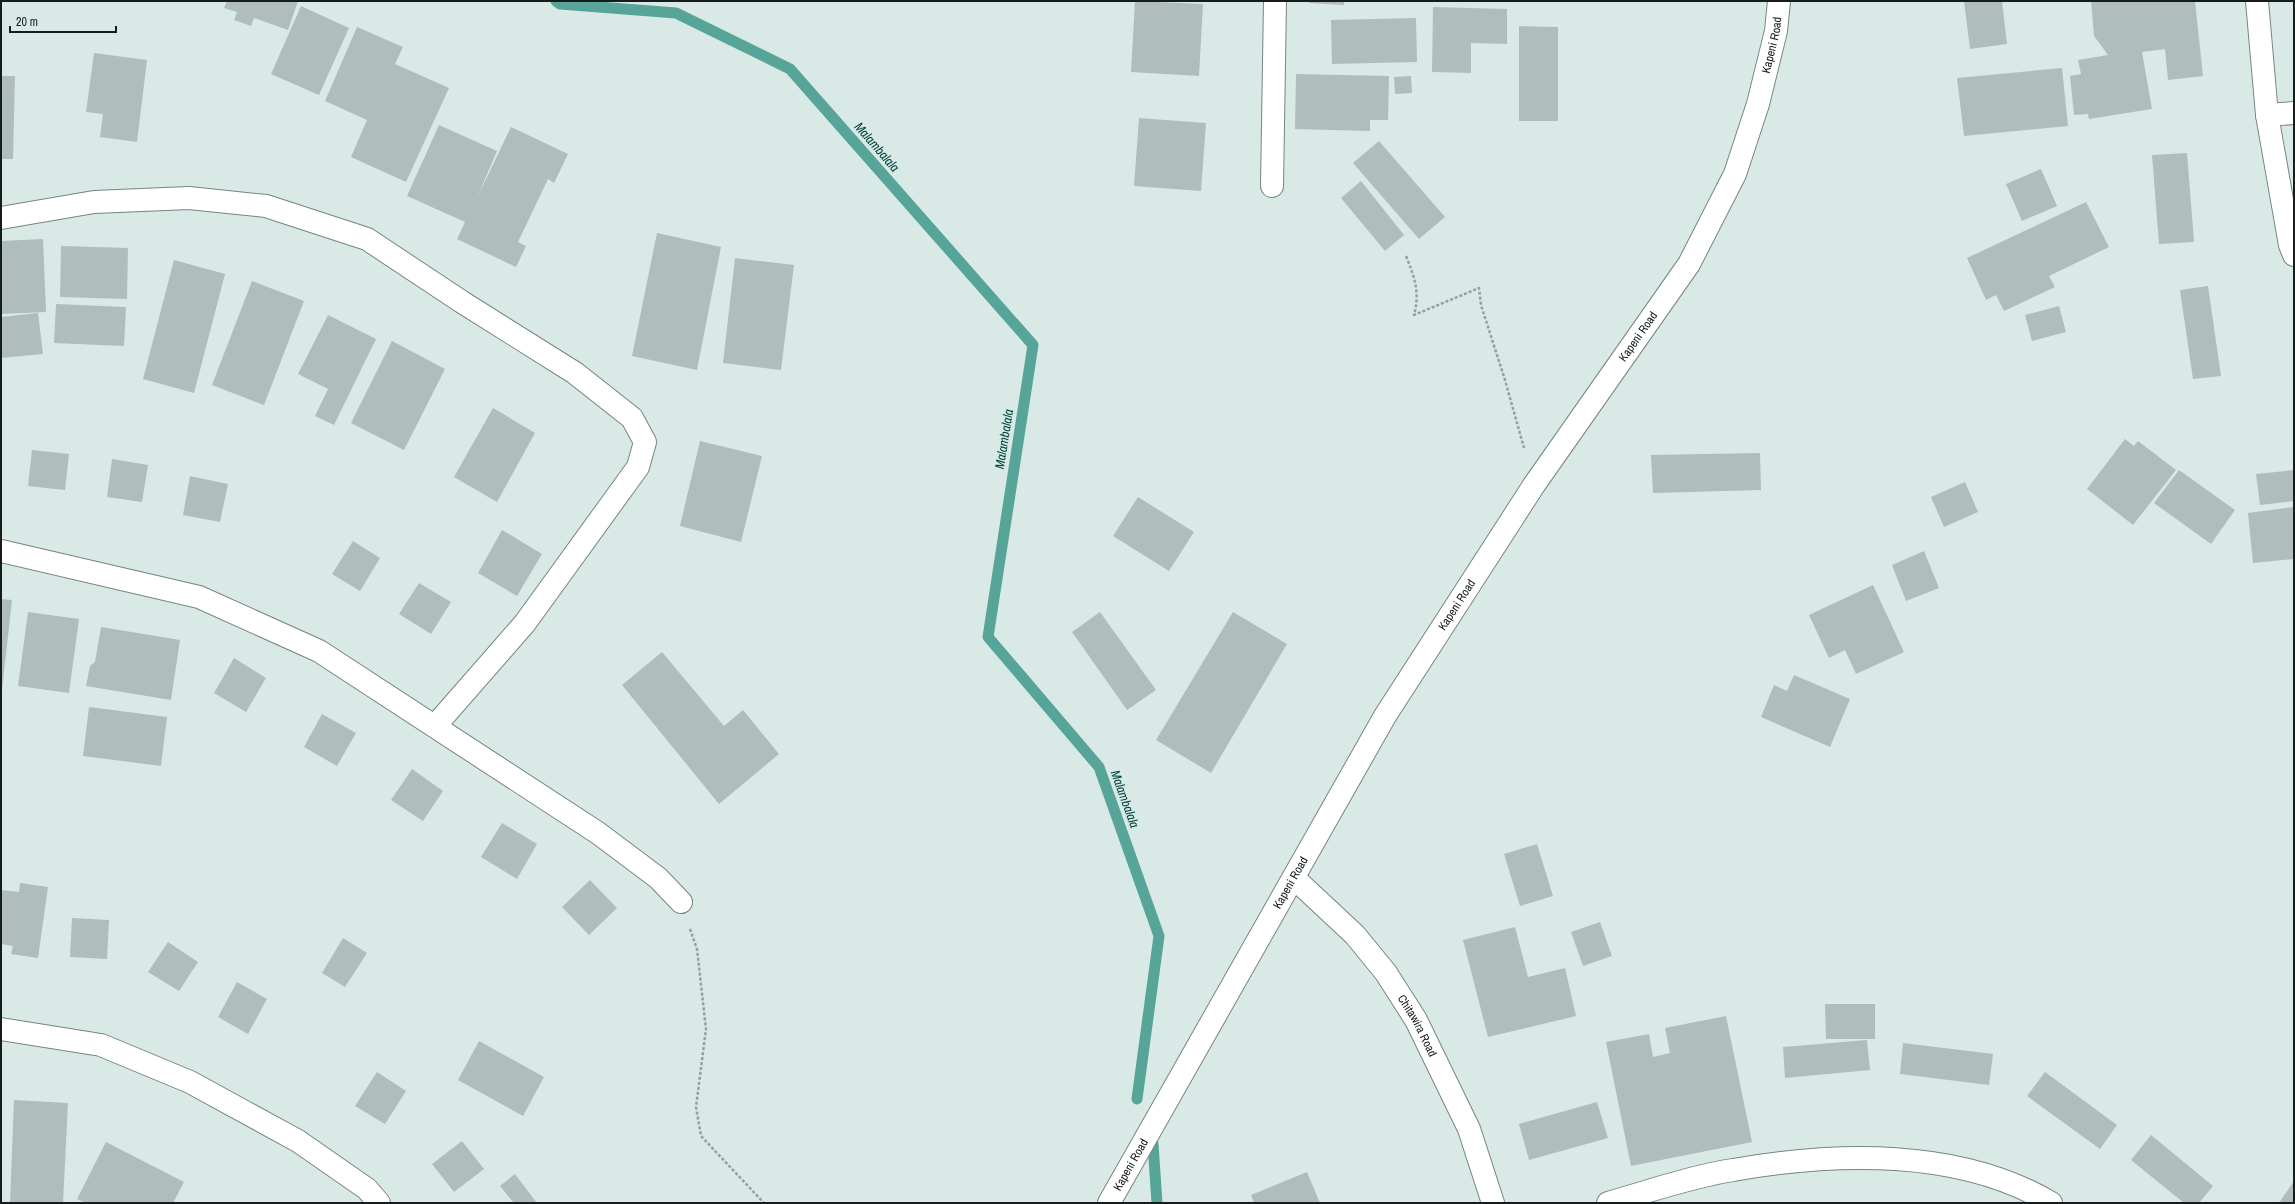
<svg xmlns="http://www.w3.org/2000/svg" width="2295" height="1204" font-family="'Archivo Narrow',sans-serif">
  <style>
    .lines { fill: none; stroke-linecap: round; stroke-linejoin: round }
    .stream { stroke: #57a498; stroke-width: 11 }
    .building { fill: #afbebb }
    .minor-casing { stroke: #768582; stroke-width: 24 }
    .major-casing { stroke: #768582; stroke-width: 24 }
    .path { stroke: #94a09e; stroke-width: 2.5; stroke-dasharray: 3 2; stroke-linecap: butt }
    .minor { stroke: #fff; stroke-width: 22 }
    .major { stroke: #fff; stroke-width: 22 }
    .labels { text-anchor: middle; dominant-baseline: central; stroke-width: 3; stroke-linejoin: round; paint-order: stroke }
    .street-label { font-size: 12px; fill: #161c1b; stroke: #d9e9e6 }
    .water-label { font-size: 13px; font-style: italic; fill: #004840; stroke: #d9e9e6 }
  </style>
  <rect width="100%" height="100%" fill="#d9e9e6"/>
  <g class="lines">
    <path class="stream" d="M 556,1 L 560,4 L 676,13 L 790,69 L 1033,345 L 988,637 L 1099,767 L 1159,936 L 1137,1099
      M 1153,1144 L 1157,1203"/>
  </g>
  <path class="building" d="M 227,1 L 298,1 L 288,30 L 254,18 L 251,26 L 234,20 L 237,12 L 224,8 Z
    M 1135,1 L 1203,4 L 1199,76 L 1131,72 Z
    M 1309,1 L 1344,1 L 1344,5 L 1309,3 Z
    M 1964,1 L 2002,1 L 2007,44 L 1970,49 Z
    M 2091,1 L 2195,1 L 2203,76 L 2168,80 L 2165,49 L 2142,52 L 2152,109 L 2089,119 L 2088,114 L 2074,115 L 2070,76 L 2081,74 L 2078,60 L 2108,55 L 2094,36 Z
    M 301,6 L 349,28 L 319,95 L 271,74 Z
    M 1433,7 L 1507,9 L 1507,44 L 1471,43 L 1471,73 L 1432,72 Z
    M 1416,18 L 1417,62 L 1332,64 L 1331,20 Z
    M 1519,26 L 1558,27 L 1558,121 L 1519,121 Z
    M 357,27 L 403,47 L 395,64 L 449,88 L 406,182 L 351,157 L 367,120 L 325,101 Z
    M 94,53 L 147,60 L 137,142 L 100,137 L 103,114 L 86,112 Z
    M 2062,68 L 2068,126 L 1964,136 L 1957,78 Z
    M 1296,74 L 1389,76 L 1388,120 L 1370,120 L 1370,131 L 1295,129 Z
    M 1,76 L 15,76 L 13,159 L 1,159 Z
    M 1411,76 L 1412,93 L 1395,94 L 1394,77 Z
    M 1139,118 L 1206,123 L 1201,191 L 1134,186 Z
    M 439,125 L 497,151 L 477,198 L 511,127 L 568,154 L 554,183 L 548,179 L 518,242 L 526,246 L 516,267 L 457,239 L 465,222 L 407,196 Z
    M 1379,141 L 1445,217 L 1419,239 L 1353,163 Z
    M 2187,153 L 2194,242 L 2159,244 L 2152,155 Z
    M 2041,169 L 2057,206 L 2022,221 L 2006,184 Z
    M 1361,181 L 1404,235 L 1385,251 L 1341,198 Z
    M 2086,202 L 2109,247 L 2049,276 L 2055,287 L 2004,311 L 1996,295 L 1986,300 L 1967,258 Z
    M 657,233 L 721,247 L 697,370 L 632,356 Z
    M 43,239 L 46,312 L 1,314 L 1,241 Z
    M 61,246 L 128,248 L 127,299 L 60,297 Z
    M 735,258 L 794,265 L 781,370 L 723,363 Z
    M 174,260 L 225,274 L 194,393 L 143,379 Z
    M 252,281 L 304,301 L 264,405 L 212,385 Z
    M 2208,286 L 2221,376 L 2193,379 L 2180,290 Z
    M 56,304 L 126,307 L 124,346 L 54,343 Z
    M 2059,306 L 2066,332 L 2032,341 L 2025,315 Z
    M 38,313 L 43,354 L 1,358 L 1,317 Z
    M 328,315 L 376,339 L 334,425 L 315,416 L 328,389 L 298,374 Z
    M 392,341 L 445,369 L 404,450 L 351,423 Z
    M 493,408 L 535,433 L 497,502 L 454,477 Z
    M 2125,439 L 2134,446 L 2138,441 L 2176,470 L 2133,525 L 2087,489 Z
    M 700,441 L 762,456 L 741,542 L 680,526 Z
    M 32,450 L 69,454 L 65,490 L 28,486 Z
    M 1760,453 L 1761,490 L 1653,493 L 1651,455 Z
    M 112,459 L 148,465 L 142,502 L 107,497 Z
    M 2179,470 L 2235,510 L 2211,544 L 2154,503 Z
    M 2294,470 L 2294,501 L 2260,505 L 2256,474 Z
    M 190,476 L 228,484 L 220,522 L 183,515 Z
    M 1965,482 L 1978,512 L 1944,527 L 1931,497 Z
    M 1138,497 L 1194,532 L 1169,571 L 1113,536 Z
    M 2294,507 L 2294,559 L 2253,563 L 2248,513 Z
    M 502,530 L 542,554 L 517,596 L 478,573 Z
    M 353,541 L 380,558 L 360,591 L 332,574 Z
    M 1924,551 L 1939,588 L 1906,601 L 1892,565 Z
    M 419,583 L 451,602 L 431,634 L 399,614 Z
    M 1873,585 L 1904,652 L 1856,674 L 1845,650 L 1829,658 L 1809,615 Z
    M 1,599 L 12,600 L 2,690 L 1,690 Z
    M 28,612 L 79,619 L 69,693 L 18,686 Z
    M 1100,612 L 1156,690 L 1127,710 L 1072,632 Z
    M 1233,612 L 1287,644 L 1211,773 L 1156,740 Z
    M 101,627 L 180,640 L 171,700 L 86,686 L 90,666 L 95,662 Z
    M 662,652 L 724,726 L 743,710 L 779,754 L 719,804 L 622,685 Z
    M 234,658 L 266,678 L 246,712 L 214,693 Z
    M 1794,675 L 1850,699 L 1830,747 L 1761,717 L 1774,685 L 1787,691 Z
    M 89,707 L 167,717 L 161,766 L 83,756 Z
    M 322,714 L 356,733 L 337,766 L 304,747 Z
    M 412,769 L 443,791 L 423,821 L 391,800 Z
    M 502,823 L 537,844 L 517,879 L 481,857 Z
    M 1537,844 L 1553,896 L 1520,906 L 1504,854 Z
    M 590,880 L 617,908 L 589,935 L 562,907 Z
    M 20,883 L 48,887 L 38,958 L 11,954 L 13,946 L 1,944 L 1,890 L 19,892 Z
    M 72,918 L 109,920 L 107,959 L 70,957 Z
    M 1600,922 L 1612,956 L 1583,966 L 1571,932 Z
    M 1515,927 L 1528,977 L 1565,968 L 1576,1016 L 1488,1037 L 1463,940 Z
    M 343,938 L 367,953 L 345,987 L 322,973 Z
    M 168,942 L 198,962 L 179,991 L 148,972 Z
    M 237,982 L 267,999 L 248,1034 L 218,1017 Z
    M 1825,1004 L 1875,1004 L 1875,1039 L 1826,1039 Z
    M 1726,1016 L 1752,1142 L 1631,1166 L 1606,1042 L 1649,1034 L 1653,1057 L 1670,1053 L 1665,1028 Z
    M 1867,1040 L 1870,1070 L 1785,1078 L 1783,1047 Z
    M 479,1041 L 544,1077 L 523,1116 L 458,1080 Z
    M 1903,1043 L 1993,1054 L 1989,1085 L 1900,1074 Z
    M 377,1072 L 406,1091 L 385,1124 L 355,1106 Z
    M 2045,1072 L 2117,1125 L 2100,1149 L 2027,1096 Z
    M 14,1100 L 68,1103 L 63,1203 L 10,1203 Z
    M 1597,1102 L 1608,1138 L 1529,1160 L 1519,1124 Z
    M 2151,1135 L 2213,1186 L 2199,1203 L 2184,1203 L 2131,1160 Z
    M 462,1141 L 484,1169 L 454,1192 L 432,1164 Z
    M 106,1142 L 184,1182 L 173,1203 L 86,1203 L 77,1199 Z
    M 1307,1172 L 1320,1203 L 1254,1203 L 1251,1195 Z
    M 515,1174 L 537,1203 L 514,1203 L 500,1186 Z
    M 2294,1181 L 2294,1203 L 2279,1203 Z"/>
  <g class="lines">
    <g class="minor-casing">
      <g id="minor">
        <path d="M 2257,1 L 2267,115 L 2290,245 L 2294,255"/>
        <path d="M 2267,115 L 2294,113"/>
        <path d="M 1272,186 L 1275,1"/>
        <path d="M 1,218 L 94,202 L 189,198 L 266,206 L 367,239 L 462,302 L 575,373 L 632,418 L 645,442 L 638,467 L 525,623 L 435,726"/>
        <path d="M 1,551 L 199,597 L 319,651 L 598,833 L 658,878 L 681,902"/>
        <path id="s1" d="M 1294,878 L 1355,935 L 1386,973 L 1416,1020 L 1469,1129 L 1493,1203"/>
        <path d="M 1,1029 L 101,1045 L 190,1082 L 298,1141 L 367,1189 L 379,1203"/>
        <path d="M 1608,1203 C 1647,1192 1693,1176 1733,1170 C 1835,1152 1959,1148 2051,1203"/>
      </g>
    </g>
    <g class="major-casing">
      <g id="major">
        <path id="s2" d="M 1109,1203 L 1385,716 L 1534,485 L 1689,264 L 1735,174 L 1758,104 L 1776,31 L 1779,1"/>
      </g>
    </g>
    <path class="path" d="M 1406,256 C 1415,278 1420,293 1414,315 L 1479,288 L 1481,305 L 1505,380 L 1524,448
      M 690,929 L 697,949 L 706,1029 L 696,1107 L 701,1136 L 764,1203"/>
    <use href="#minor" class="minor"/>
    <use href="#major" class="major"/>
  </g>
  <g class="labels">
    <g class="street-label">
      <text stroke="none"><textPath href="#s2" startOffset="1340">Kapeni Road</textPath></text>
      <text stroke="none"><textPath href="#s2" startOffset="1016">Kapeni Road</textPath></text>
      <text stroke="none"><textPath href="#s2" startOffset="692">Kapeni Road</textPath></text>
      <text stroke="none"><textPath href="#s2" startOffset="368">Kapeni Road</textPath></text>
      <text stroke="none"><textPath href="#s1" startOffset="194">Chitawira Road</textPath></text>
      <text stroke="none"><textPath href="#s2" startOffset="44">Kapeni Road</textPath></text>
    </g>
    <g class="water-label">
      <text transform="translate(877 147) rotate(49)">Malambalala</text>
      <text transform="translate(1004 439) rotate(-81)">Malambalala</text>
      <text transform="translate(1125 799) rotate(70)">Malambalala</text>
    </g>
  </g>
  <rect width="2295" height="1204" fill="none" stroke="#161c1b" stroke-width="4"/>
  <path d="M10 26v6h106v-6" fill="none" stroke="#161c1b" stroke-width="2"/>
  <text x="16" y="26" font-size="12" fill="#161c1b" stroke="#d9e9e6" stroke-width="3" paint-order="stroke">20 m</text>
</svg>
